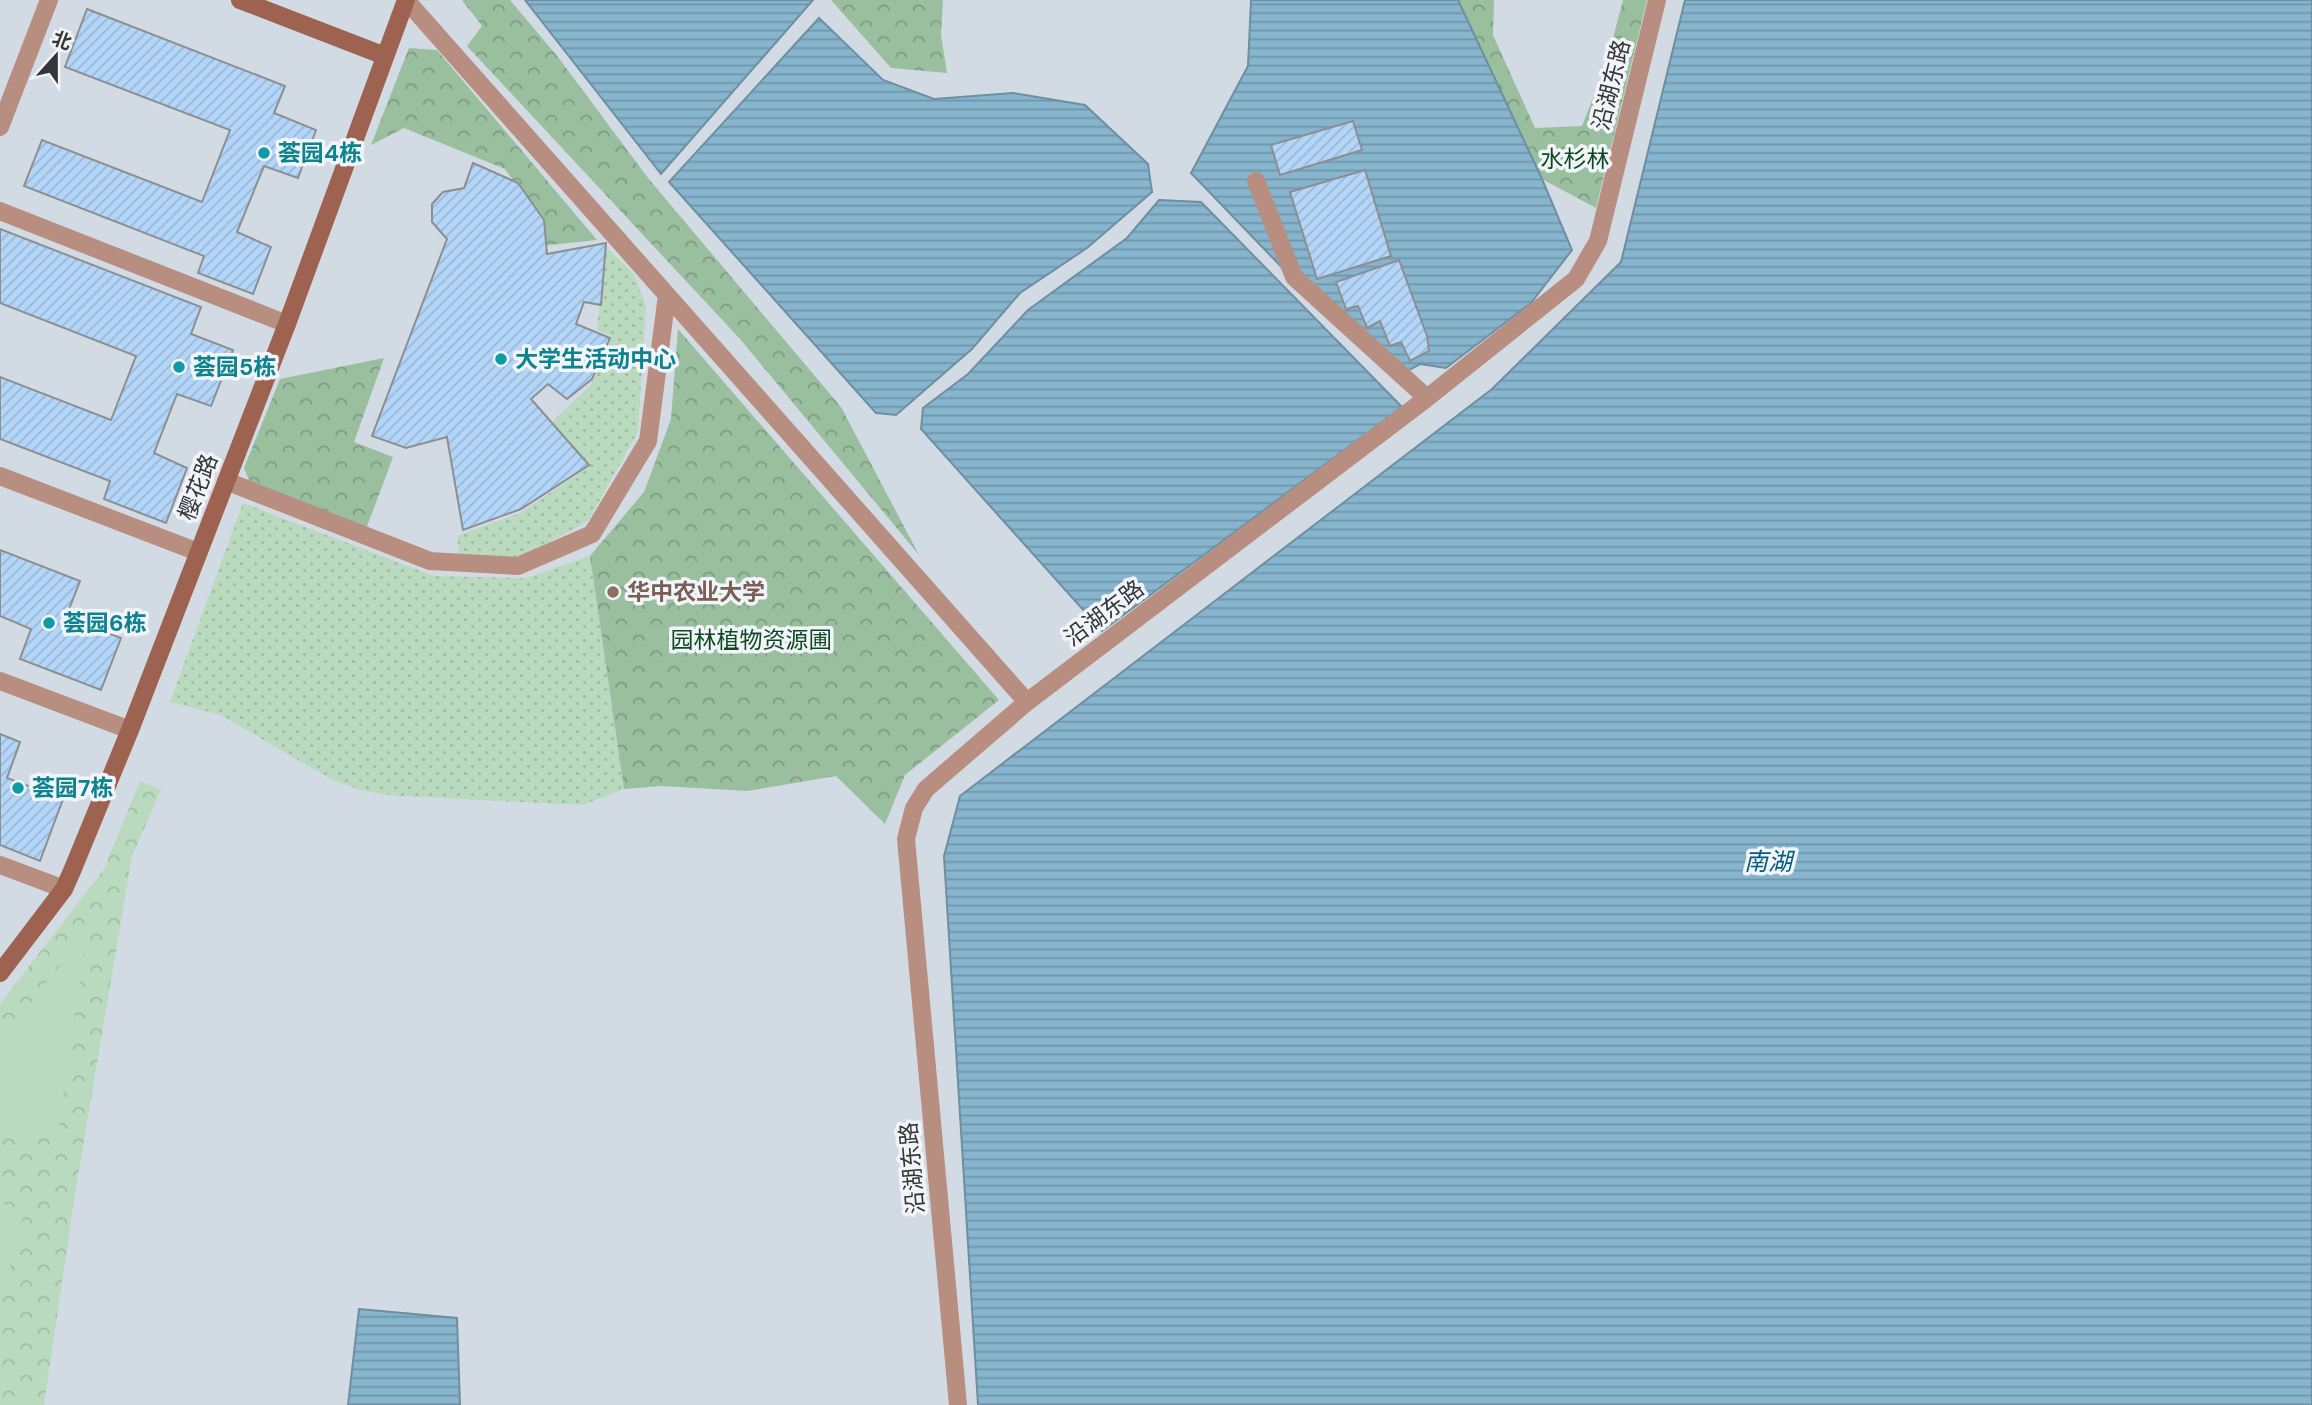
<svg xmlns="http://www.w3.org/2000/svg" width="2312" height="1405" font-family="'DM Sans','Noto Sans SC',sans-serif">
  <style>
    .built { fill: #d2dbe4 }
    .grass { fill: url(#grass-dots) }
    .forest { fill: url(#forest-crowns) }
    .park { fill: url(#park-crowns) }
    .pitch { fill: #b9dabe }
    .water { fill: url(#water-rules); stroke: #6e8fa1; stroke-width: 2 }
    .building { fill: url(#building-hatch); stroke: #8c8f92; stroke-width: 2 }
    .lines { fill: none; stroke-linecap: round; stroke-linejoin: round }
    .street { stroke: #b88e81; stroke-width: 18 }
    .secondary { stroke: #9e6350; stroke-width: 18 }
    .culture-dot { fill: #0f9aa8; stroke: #f1f4f8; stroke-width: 2.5 }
    .education-dot { fill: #8d6e63; stroke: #f1f4f8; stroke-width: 2.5 }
    .labels { text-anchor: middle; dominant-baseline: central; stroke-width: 7; stroke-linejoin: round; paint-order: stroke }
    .street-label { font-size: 23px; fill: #343637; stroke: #f1f4f8 }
    .culture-label { font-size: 23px; font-weight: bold; fill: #0d838f; stroke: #f1f4f8; text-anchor: start }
    .park-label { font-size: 23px; fill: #0d4920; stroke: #f1f4f8 }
    .education-label { font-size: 23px; font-weight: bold; fill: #785e54; stroke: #f1f4f8; text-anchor: start }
    .water-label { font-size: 24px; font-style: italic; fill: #035c7f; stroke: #f1f4f8 }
  </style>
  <defs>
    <pattern id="grass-dots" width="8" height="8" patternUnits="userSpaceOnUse" patternTransform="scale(1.75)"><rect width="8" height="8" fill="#b9dabe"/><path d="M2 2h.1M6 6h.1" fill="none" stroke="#a0bca4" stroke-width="1.8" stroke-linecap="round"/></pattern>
    <pattern id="forest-crowns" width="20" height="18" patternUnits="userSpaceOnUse" patternTransform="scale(1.75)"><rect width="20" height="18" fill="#99bf9f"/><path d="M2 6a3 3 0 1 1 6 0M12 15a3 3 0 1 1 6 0" fill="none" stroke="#7e9c82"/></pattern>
    <pattern id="park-crowns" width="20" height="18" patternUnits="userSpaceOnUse" patternTransform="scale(1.75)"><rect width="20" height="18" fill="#b9dabe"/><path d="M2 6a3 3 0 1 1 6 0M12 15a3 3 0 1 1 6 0" fill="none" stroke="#a0bca4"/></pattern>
    <pattern id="water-rules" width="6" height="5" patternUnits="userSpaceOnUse" patternTransform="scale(1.75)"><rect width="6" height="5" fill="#87b5ce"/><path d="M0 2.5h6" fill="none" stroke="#6f94a8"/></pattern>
    <pattern id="building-hatch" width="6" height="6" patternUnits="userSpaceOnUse" patternTransform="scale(1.75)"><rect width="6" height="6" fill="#b2d5f8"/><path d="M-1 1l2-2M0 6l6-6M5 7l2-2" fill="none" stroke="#9ab7d5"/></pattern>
  </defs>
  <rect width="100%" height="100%" fill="#e4e7eb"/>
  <path class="built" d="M 0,0 L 1685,0 L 1621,262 L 1492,389 L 944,856 L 978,1405 L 0,1405 Z"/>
  <path class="grass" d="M 606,247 L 634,274 L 646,306 L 638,432 L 588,521 L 517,560 L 459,558 L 457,536 L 520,513 L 589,467 L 552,422 L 591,385 L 612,336 L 597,330 Z
    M 243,503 L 434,576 L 526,578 L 590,556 L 624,789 L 583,805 L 400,796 L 363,791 L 329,778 L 221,715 L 170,702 Z"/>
  <path class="forest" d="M 462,0 L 510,0 L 558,57 L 648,178 L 841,407 L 919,555 L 740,339 L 467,46 L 482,26 Z
    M 831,0 L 943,0 L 941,35 L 947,73 L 891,68 Z
    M 1458,0 L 1494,0 L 1493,35 L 1535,128 L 1582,126 L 1606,65 L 1623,0 L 1647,0 L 1596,208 L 1542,179 Z
    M 409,48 L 437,50 L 597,240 L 541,246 L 537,214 L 505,169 L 404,128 L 371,145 Z
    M 678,329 L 999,700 L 905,775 L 885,824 L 836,776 L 747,791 L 662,786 L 624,789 L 590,556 L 644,492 L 671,419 Z
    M 384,358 L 354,442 L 393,457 L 365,532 L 253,490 L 244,468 L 280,379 Z"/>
  <path class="park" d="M 140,781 L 161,790 L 132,856 L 75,1194 L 44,1405 L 0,1405 L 0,1004 L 104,869 Z"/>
  <path class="pitch" d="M 87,931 L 57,1140 L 21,1135 L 0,1125 L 0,1042 Z
    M 0,1203 L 25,1210 L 0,1306 Z"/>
  <path class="water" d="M 525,0 L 813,0 L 661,174 Z
    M 1251,0 L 1458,0 L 1542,179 L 1572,250 L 1531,303 L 1446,368 L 1420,364 L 1396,377 L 1292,278 L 1191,173 L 1248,66 Z
    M 1685,0 L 2312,0 L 2312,1405 L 978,1405 L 944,856 L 960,796 L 1492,389 L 1621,262 Z
    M 819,18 L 883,80 L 934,99 L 1013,93 L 1085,105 L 1148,164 L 1152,192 L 1087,248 L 1020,293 L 972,349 L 896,415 L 876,413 L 669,182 Z
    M 1159,200 L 1201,202 L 1402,407 L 1102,631 L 921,429 L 923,408 L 968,374 L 1028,310 L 1127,238 Z
    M 359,1309 L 457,1318 L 460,1405 L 348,1405 Z"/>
  <path class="building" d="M 87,9 L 285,86 L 274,113 L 316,130 L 298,178 L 264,166 L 237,232 L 271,247 L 253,294 L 198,273 L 204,256 L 24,186 L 42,140 L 202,202 L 230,130 L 65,67 Z
    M 1353,121 L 1362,150 L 1280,175 L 1271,145 Z
    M 473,163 L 518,183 L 544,220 L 547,254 L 606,243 L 601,305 L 584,302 L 576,324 L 610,338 L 592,379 L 567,399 L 548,384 L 531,399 L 589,465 L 521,509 L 463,530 L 447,437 L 406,448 L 372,436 L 447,239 L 432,222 L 432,204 L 443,192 L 464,188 Z
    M 1365,170 L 1391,256 L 1317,279 L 1290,192 Z
    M 0,229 L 201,307 L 191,334 L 233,350 L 211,406 L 177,394 L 154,453 L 187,468 L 166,523 L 104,499 L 110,481 L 0,439 L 0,377 L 111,420 L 136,356 L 0,303 Z
    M 1399,260 L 1427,336 L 1429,351 L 1410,361 L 1401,342 L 1390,346 L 1380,321 L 1367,328 L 1358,306 L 1346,309 L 1336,282 Z
    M 0,550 L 80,581 L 66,617 L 121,638 L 101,690 L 20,659 L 31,629 L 0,616 Z
    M 0,734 L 20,742 L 7,778 L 63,799 L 40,861 L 0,845 Z"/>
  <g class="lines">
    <path class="street" d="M 406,0 L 1027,702
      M 0,127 L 49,0
      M 1256,181 L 1294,277 L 1427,398
      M 0,211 L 287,324
      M 0,476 L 198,552
      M 226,481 L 430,561 L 518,566 L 592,534 L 648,441 L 667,295
      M 0,681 L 130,730
      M 0,865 L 64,889
      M 958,1405 L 906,839 L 914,808 L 926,789 L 1027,702 L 1427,398 L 1576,279 L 1598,241 L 1657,0"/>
    <path class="secondary" d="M 240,0 L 385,56
      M 0,973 L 64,889 L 72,871 L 130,730 L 287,324 L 406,0"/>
  </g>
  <g class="culture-dot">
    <circle cx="264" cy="153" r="7"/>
    <circle cx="501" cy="359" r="7"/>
    <circle cx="179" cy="367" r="7"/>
    <circle cx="49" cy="623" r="7"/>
    <circle cx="18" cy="788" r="7"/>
  </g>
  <circle class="education-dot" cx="613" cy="592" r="7"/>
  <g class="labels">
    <g class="street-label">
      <text transform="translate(1611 85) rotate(-76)">沿湖东路</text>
      <text transform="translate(198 487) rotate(-69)">樱花路</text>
      <text transform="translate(1104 613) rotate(-37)">沿湖东路</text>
      <text transform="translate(912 1168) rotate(-95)">沿湖东路</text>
    </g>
    <g class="culture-label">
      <text x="278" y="153">荟园4栋</text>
      <text x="515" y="359">大学生活动中心</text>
      <text x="193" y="367">荟园5栋</text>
      <text x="63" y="623">荟园6栋</text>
      <text x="32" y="788">荟园7栋</text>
    </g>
    <g class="park-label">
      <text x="1575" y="159">水杉林</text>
      <text x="751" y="640">园林植物资源圃</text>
    </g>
    <g class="education-label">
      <text x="627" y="592">华中农业大学</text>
    </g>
    <g class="water-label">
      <text x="1768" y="861">南湖</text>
    </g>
  </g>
  <g transform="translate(56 56) rotate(21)" stroke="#f1f4f8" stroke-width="5" paint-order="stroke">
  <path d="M0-5L12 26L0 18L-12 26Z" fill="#343637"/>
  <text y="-10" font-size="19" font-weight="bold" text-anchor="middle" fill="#343637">北</text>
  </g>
</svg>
